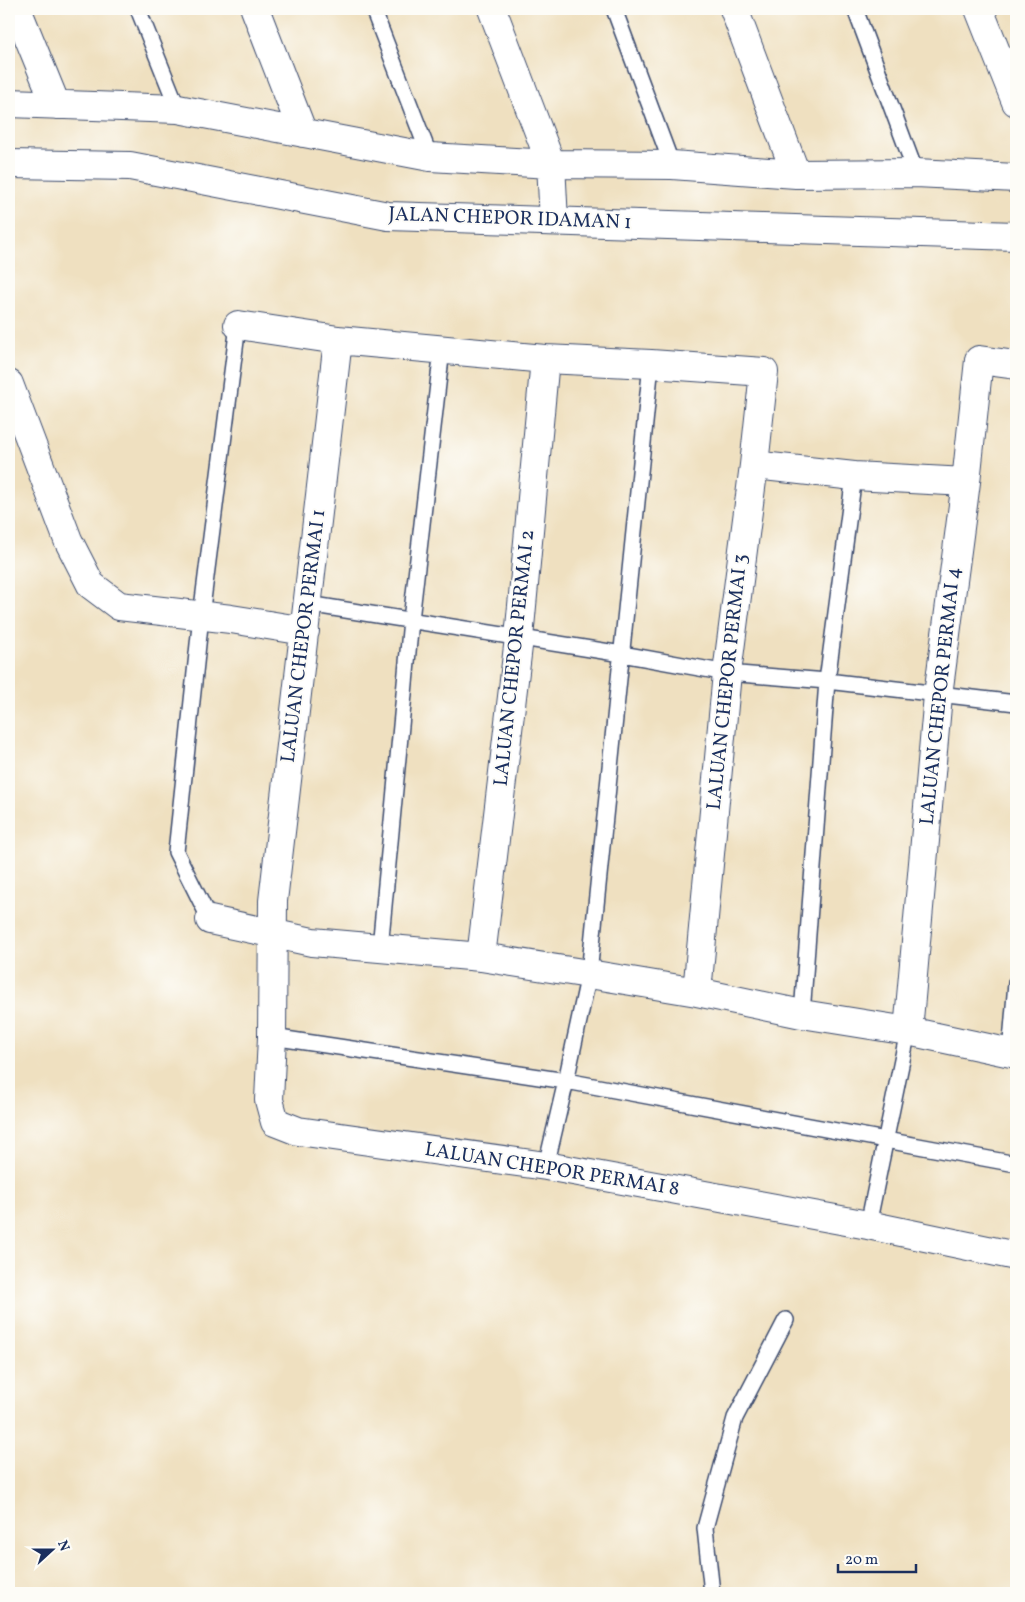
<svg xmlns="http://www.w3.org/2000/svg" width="1025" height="1602" font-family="Vollkorn,serif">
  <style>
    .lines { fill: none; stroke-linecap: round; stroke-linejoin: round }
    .lane-casing { stroke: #3b4a6d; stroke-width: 18 }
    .street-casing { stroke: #3b4a6d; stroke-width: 30 }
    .lane { stroke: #fff; stroke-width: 15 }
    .street { stroke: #fff; stroke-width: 28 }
    .labels { text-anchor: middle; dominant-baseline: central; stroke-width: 4; stroke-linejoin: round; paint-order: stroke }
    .street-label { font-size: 20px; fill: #1b2f5e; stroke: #fdfcf7 }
  </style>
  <rect width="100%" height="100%" fill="#fdfcf7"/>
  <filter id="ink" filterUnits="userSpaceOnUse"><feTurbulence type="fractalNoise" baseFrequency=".02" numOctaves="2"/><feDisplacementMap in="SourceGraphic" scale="10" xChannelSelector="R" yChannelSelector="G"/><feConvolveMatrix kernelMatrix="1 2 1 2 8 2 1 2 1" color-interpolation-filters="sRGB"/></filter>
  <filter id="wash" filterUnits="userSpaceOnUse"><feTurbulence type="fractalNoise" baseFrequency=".0096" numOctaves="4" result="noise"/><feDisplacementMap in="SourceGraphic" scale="20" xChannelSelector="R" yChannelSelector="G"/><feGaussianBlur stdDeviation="1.12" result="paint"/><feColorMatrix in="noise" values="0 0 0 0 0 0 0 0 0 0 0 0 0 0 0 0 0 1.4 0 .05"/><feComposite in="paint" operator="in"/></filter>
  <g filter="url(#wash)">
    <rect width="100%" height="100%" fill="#efe0c0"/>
  </g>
  <g filter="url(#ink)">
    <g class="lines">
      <g class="lane-casing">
        <path id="lane" d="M 138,9 L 178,109
          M 373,9 L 430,157
          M 614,9 L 672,165
          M 855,9 L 916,173
          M 308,604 L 622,654 L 727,673 L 827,681 L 1016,703
          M 210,920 L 176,852 L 201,616 L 238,325
          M 380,948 L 411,620 L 442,349
          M 802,1014 L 827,681 L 854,476
          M 272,1037 L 566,1081 L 1016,1164
          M 1010,1053 L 1016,983
          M 546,1166 L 566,1081 L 589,974 L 651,364
          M 868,1225 L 908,1031
          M 712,1593 L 705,1528 L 735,1418 L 786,1320"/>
      </g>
      <g class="street-casing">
        <path id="street" d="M 17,9 L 56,105
          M 255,9 L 303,133
          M 492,9 L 551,164 L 554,221
          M 734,9 L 796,174
          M 979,9 L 1016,102
          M 9,103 L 178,109 L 430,157 L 551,164 L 672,165 L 796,174 L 916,173 L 1016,178
          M 9,164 L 130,166 L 388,216 L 1016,236
          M 238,325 L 338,340 L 545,359 L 651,364 L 764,372 L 754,465 L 727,673 L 697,992
          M 338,340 L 273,901 L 272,1037 L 269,1100 L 275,1122 L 298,1131 L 546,1166 L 868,1225 L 1016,1256
          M 9,384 L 68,540 L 91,585 L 119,606 L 231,619 L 305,631
          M 754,465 L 854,476 L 966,482
          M 210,920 L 312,942 L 481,957 L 589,974 L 697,992 L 802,1014 L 908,1031 L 1016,1054
          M 481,957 L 519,638 L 545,359
          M 908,1031 L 938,695 L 966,482 L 979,360 L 1016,365"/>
      </g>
      <use href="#lane" class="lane"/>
      <use href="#street" class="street"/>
    </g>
  </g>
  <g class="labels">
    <g class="street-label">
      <text transform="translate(510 219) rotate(2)">JALAN CHEPOR IDAMAN 1</text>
      <text transform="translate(304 636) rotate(-83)">LALUAN CHEPOR PERMAI 1</text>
      <text transform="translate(515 658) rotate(-84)">LALUAN CHEPOR PERMAI 2</text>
      <text transform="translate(728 682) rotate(-84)">LALUAN CHEPOR PERMAI 3</text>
      <text transform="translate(941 696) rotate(-84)">LALUAN CHEPOR PERMAI 4</text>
      <text transform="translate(552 1170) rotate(9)">LALUAN CHEPOR PERMAI 8</text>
    </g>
  </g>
  <rect width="1025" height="1602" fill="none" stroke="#fdfcf7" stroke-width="30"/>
  <g transform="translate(52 1550) rotate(69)" stroke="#fdfcf7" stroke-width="4" paint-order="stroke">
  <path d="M0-4L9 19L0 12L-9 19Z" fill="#1b2f5e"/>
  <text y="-8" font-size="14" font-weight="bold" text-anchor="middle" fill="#1b2f5e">N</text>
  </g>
  <path d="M838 1564v8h78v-8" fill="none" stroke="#1b2f5e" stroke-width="2.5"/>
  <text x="845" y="1564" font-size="15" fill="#1b2f5e" stroke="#fdfcf7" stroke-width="4" paint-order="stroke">20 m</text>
</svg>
